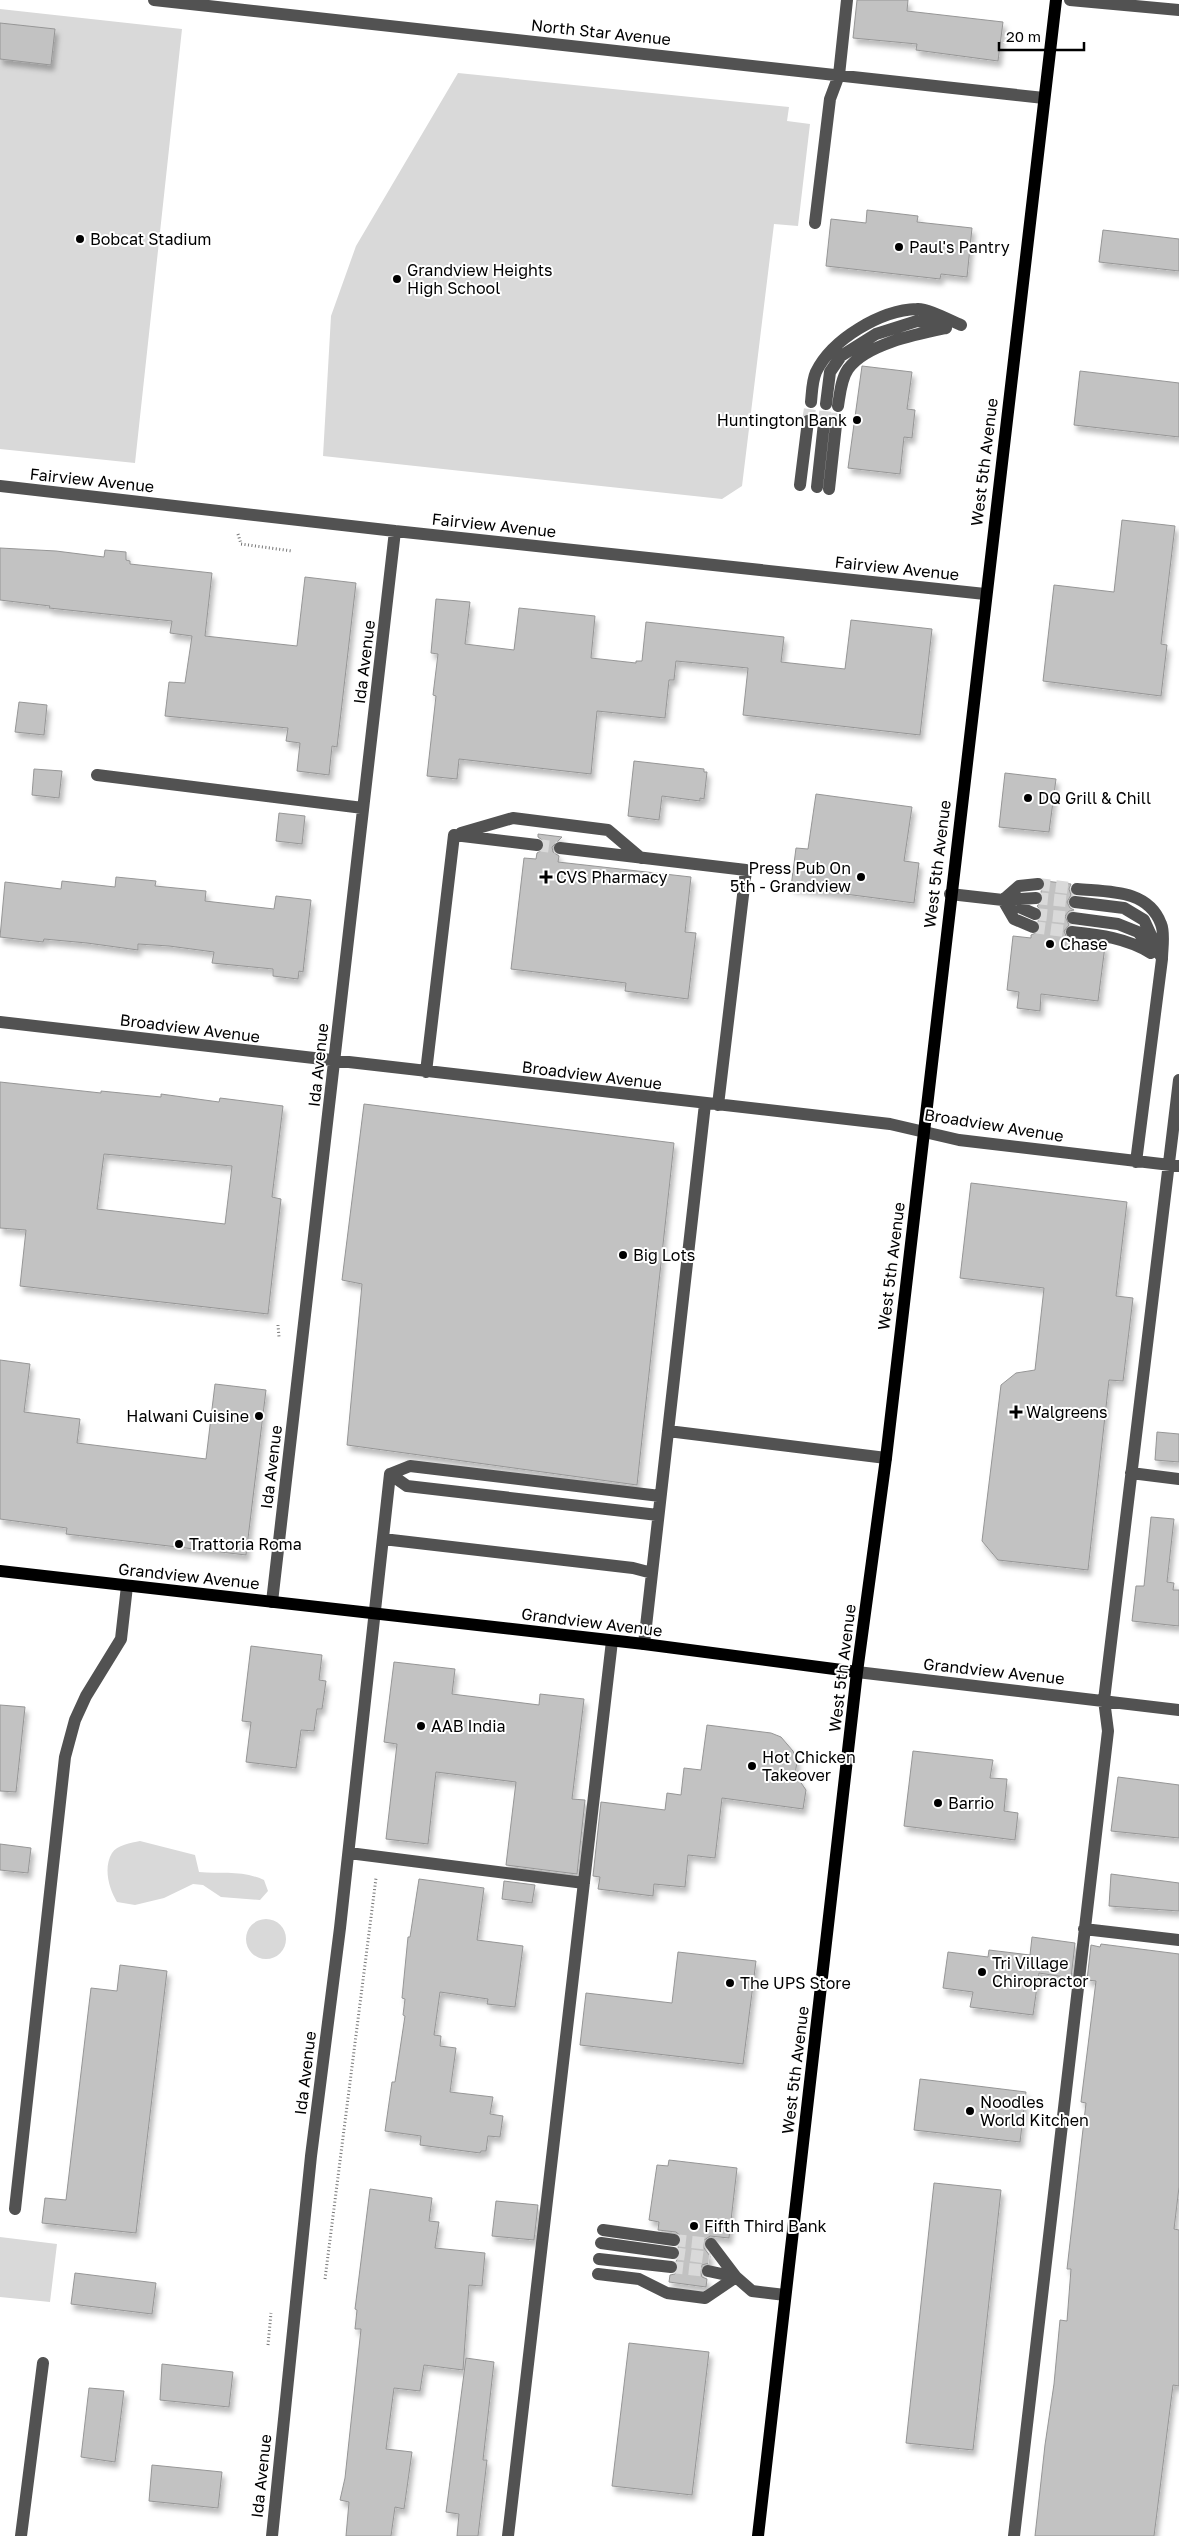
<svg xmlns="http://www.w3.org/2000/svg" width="1179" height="2536" font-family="'Golos Text',sans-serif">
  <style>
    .green { fill: #d9d9d9 }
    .building { fill: #c2c2c2; stroke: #969696; fill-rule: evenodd; filter: url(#shadow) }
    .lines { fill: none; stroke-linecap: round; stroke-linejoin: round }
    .minor-tunnel { stroke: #d9d9d9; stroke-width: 12; stroke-dasharray: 12 6; stroke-linecap: butt }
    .path { stroke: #747474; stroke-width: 3; stroke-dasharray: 1 2.5; stroke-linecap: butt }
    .minor { stroke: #525252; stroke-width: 12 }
    .major { stroke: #000; stroke-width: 12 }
    .poi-dot { fill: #000; stroke: #fff; stroke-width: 2 }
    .labels { text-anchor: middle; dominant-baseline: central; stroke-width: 4; stroke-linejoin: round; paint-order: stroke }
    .street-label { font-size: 16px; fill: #000; stroke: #fff }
    .poi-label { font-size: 16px; fill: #000; stroke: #fff; text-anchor: start }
  </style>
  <defs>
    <filter id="shadow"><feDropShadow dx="3" dy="5.5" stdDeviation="2.5" flood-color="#0004"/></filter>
  </defs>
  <rect width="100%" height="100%" fill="#fff"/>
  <path class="green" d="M 0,9 L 182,29 L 135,463 L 0,449 Z
    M 458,73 L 789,107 L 787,121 L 810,124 L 798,226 L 774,224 L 742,486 L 722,499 L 323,456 L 331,316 L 356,246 Z
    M 140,1841 L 195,1855 L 199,1872 C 222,1874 242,1870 264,1880 L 268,1891 L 260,1900 L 221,1897 L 203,1885 L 193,1884 L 164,1898 L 135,1905 L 117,1902 C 109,1889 103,1868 112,1853 C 117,1845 131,1843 140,1841 Z
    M246 1939a20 20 0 1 1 40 0a20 20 0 1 1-40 0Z
    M 0,2237 L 57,2244 L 50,2302 L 0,2297 Z"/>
  <path class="building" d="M 857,0 L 908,0 L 907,11 L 1003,22 L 998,61 L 916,50 L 917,44 L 853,38 Z
    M 0,23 L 55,29 L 51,65 L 0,59 Z
    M 867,210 L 918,216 L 917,222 L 972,228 L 967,277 L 941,274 L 940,279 L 826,266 L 831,219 L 866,223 Z
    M 1103,230 L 1179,239 L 1179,271 L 1099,262 Z
    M 862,366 L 912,372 L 907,409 L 915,410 L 912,438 L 904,437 L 900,474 L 848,468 Z
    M 1080,371 L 1179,383 L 1179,437 L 1074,425 Z
    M 1122,520 L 1175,526 L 1161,644 L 1167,645 L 1161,696 L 1043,681 L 1054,585 L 1114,592 Z
    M 0,548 L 56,551 L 104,557 L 105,550 L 126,552 L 126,560 L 130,561 L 130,564 L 212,573 L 205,636 L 297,646 L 305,577 L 356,583 L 337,747 L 332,746 L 329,775 L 297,771 L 300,743 L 286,741 L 288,728 L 165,716 L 169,682 L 185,683 L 192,636 L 170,633 L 172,621 L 49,608 L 50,606 L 0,600 Z
    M 436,599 L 470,602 L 465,644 L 514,650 L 519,608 L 595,616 L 591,658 L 636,663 L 636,661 L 642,661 L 646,622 L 784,637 L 781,662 L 845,669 L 851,620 L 932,629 L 920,735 L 743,715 L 748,668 L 676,661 L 674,680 L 669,680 L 665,718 L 597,711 L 591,774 L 459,759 L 457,779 L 427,776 L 436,696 L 433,695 L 438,654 L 431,653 Z
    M 19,702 L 47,705 L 44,735 L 15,732 Z
    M 634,761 L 704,769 L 704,772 L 707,772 L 704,799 L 700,798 L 700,801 L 662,796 L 659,820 L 628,816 Z
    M 34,769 L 62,771 L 59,798 L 32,795 Z
    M 1005,773 L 1056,779 L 1049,832 L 999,827 Z
    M 816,794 L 912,807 L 904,861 L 919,863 L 914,903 L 791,887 L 796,848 L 808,849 Z
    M 279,813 L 305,816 L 302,844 L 276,841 Z
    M 538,834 L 562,837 L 552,847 L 553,852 L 559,856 L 558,862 L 691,877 L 685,932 L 696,933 L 688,999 L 625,991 L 626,983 L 511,969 L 524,858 L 536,859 L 537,853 L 544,849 L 545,842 L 538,837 Z
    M 116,877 L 156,881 L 155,886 L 206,891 L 205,901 L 274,909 L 276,896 L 311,900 L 303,972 L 299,971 L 298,979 L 273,976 L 273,969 L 212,963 L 214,952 L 169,946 L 138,944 L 138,950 L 87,943 L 44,939 L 43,942 L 0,937 L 5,882 L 61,889 L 62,881 L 115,887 Z
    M 1045,881 L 1071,884 L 1069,889 L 1071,895 L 1067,902 L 1070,908 L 1074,910 L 1069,911 L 1065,916 L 1069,925 L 1064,931 L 1067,938 L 1071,942 L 1105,946 L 1098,1001 L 1041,994 L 1040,1011 L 1017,1008 L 1019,992 L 1007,990 L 1013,936 L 1031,938 L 1031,935 L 1040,931 L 1038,921 L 1043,913 L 1037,906 L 1043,901 L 1041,891 L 1046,887 Z
    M 0,1082 L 101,1093 L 101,1091 L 161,1097 L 161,1094 L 219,1102 L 220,1098 L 283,1106 L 272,1197 L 281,1199 L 268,1314 L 20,1286 L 26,1230 L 0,1228 ZM 104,1154 L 232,1166 L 225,1224 L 97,1209 Z
    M 364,1104 L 674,1143 L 637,1485 L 347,1445 L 362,1284 L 342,1280 Z
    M 971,1183 L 1127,1202 L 1116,1296 L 1133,1298 L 1123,1381 L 1109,1380 L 1088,1570 L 998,1560 L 982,1541 L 1001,1385 L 1016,1373 L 1035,1370 L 1044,1288 L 960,1278 Z
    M 0,1360 L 30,1364 L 24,1412 L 80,1419 L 77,1443 L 206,1459 L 215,1384 L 266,1390 L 246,1555 L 66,1534 L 67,1528 L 0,1519 Z
    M 1157,1432 L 1179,1434 L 1179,1462 L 1155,1460 Z
    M 1151,1517 L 1174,1519 L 1167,1582 L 1174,1583 L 1173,1590 L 1179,1590 L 1179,1626 L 1132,1621 L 1136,1586 L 1144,1586 Z
    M 251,1646 L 322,1655 L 319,1680 L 326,1681 L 322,1709 L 317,1709 L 314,1731 L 301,1730 L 296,1768 L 246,1762 L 251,1722 L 242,1721 Z
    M 394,1662 L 455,1669 L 452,1694 L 539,1705 L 540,1694 L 584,1699 L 572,1799 L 585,1800 L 577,1874 L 506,1865 L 516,1782 L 436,1772 L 428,1844 L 386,1839 L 397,1744 L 384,1742 Z
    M 0,1705 L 25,1707 L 16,1792 L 0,1791 Z
    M 707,1725 L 771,1733 L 781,1737 L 793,1751 L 797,1762 L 795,1774 L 806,1790 L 803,1809 L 722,1798 L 715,1858 L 688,1855 L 685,1887 L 654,1884 L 653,1896 L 598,1889 L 600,1877 L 593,1876 L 601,1802 L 665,1810 L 667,1793 L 681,1795 L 684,1768 L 701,1770 Z
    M 913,1751 L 993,1760 L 990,1778 L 1007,1779 L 1004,1811 L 1018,1813 L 1015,1840 L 904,1826 Z
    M 1118,1777 L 1179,1785 L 1179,1838 L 1111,1831 Z
    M 0,1844 L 31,1848 L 28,1873 L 0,1870 Z
    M 1111,1874 L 1179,1883 L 1179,1911 L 1109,1906 Z
    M 419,1879 L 484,1888 L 477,1940 L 523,1946 L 515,2007 L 487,2004 L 488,1999 L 440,1992 L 434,2035 L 441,2036 L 440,2046 L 456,2048 L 450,2092 L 493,2097 L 490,2114 L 503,2116 L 500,2137 L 488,2136 L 486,2151 L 481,2151 L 480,2153 L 420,2145 L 421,2136 L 385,2131 L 392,2082 L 395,2082 L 405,2016 L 403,2015 L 405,1999 L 402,1998 L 408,1937 L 410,1937 Z
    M 504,1881 L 535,1885 L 532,1903 L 502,1899 Z
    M 1032,1937 L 1075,1943 L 1071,1978 L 1039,1973 L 1033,2015 L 970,2007 L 973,1992 L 943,1988 L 948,1952 L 988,1957 L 989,1950 L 1030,1955 Z
    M 1101,1944 L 1179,1954 L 1179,2187 L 1174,2229 L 1179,2230 L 1179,2386 L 1173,2385 L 1154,2536 L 1035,2536 L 1045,2445 L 1054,2384 L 1060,2320 L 1067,2321 L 1071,2269 L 1067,2269 L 1086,2103 L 1081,2102 L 1096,1981 L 1087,1980 L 1091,1945 L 1100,1947 Z
    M 678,1952 L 756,1961 L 743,2064 L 580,2045 L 586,1993 L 672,2003 Z
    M 120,1965 L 167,1971 L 136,2233 L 42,2223 L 45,2198 L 66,2200 L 91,1988 L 117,1991 Z
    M 920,2079 L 1026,2092 L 1020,2142 L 914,2130 Z
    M 669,2160 L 737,2168 L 729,2238 L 710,2236 L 703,2241 L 704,2248 L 710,2256 L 709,2263 L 702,2265 L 700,2270 L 702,2277 L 707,2279 L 706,2287 L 669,2282 L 670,2275 L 675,2274 L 679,2268 L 676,2261 L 681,2255 L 678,2247 L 682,2237 L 676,2232 L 658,2230 L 659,2222 L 649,2220 L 657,2165 L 668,2166 Z
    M 934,2183 L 1001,2190 L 973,2450 L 906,2443 Z
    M 370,2189 L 432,2198 L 429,2221 L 439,2222 L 435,2248 L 485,2253 L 482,2286 L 469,2285 L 463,2370 L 424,2365 L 420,2391 L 394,2388 L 386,2449 L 412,2452 L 404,2509 L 395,2507 L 391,2536 L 346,2536 L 349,2502 L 340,2500 L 345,2478 L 361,2329 L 355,2329 L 357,2310 L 355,2309 Z
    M 496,2201 L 538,2205 L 534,2240 L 492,2236 Z
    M 75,2273 L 156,2283 L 152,2314 L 71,2304 Z
    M 629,2343 L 709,2352 L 692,2495 L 612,2486 Z
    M 466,2358 L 494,2362 L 483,2460 L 487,2460 L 478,2536 L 457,2536 L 459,2514 L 446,2512 Z
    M 162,2364 L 233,2372 L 229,2407 L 160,2400 Z
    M 89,2388 L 124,2391 L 115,2462 L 81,2457 Z
    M 152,2465 L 222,2472 L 218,2508 L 149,2501 Z"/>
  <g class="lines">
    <path class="minor-tunnel" d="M 808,421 L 811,402
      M 824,423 L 826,404
      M 836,425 L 838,406
      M 537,845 L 560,848
      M 1038,884 L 1077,889
      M 1036,898 L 1075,902
      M 1035,914 L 1073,918
      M 1033,927 L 1072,932
      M 674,2240 L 711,2244
      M 673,2253 L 710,2258
      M 671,2267 L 708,2271"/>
    <path class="path" d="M 238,534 L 241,544 L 292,551
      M 278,1325 L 279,1337
      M 325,2279 L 376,1878
      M 268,2345 L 271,2313"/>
    <path class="minor" d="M 154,0 L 1044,98
      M 1070,0 L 1179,10
      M 815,223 L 830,99 L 839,75 L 847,0
      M 811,402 C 812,393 812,381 816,372 C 832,339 881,310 917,309 C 927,308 951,321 961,325
      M 826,404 L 830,372 L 841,356 L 876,334 L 917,321 L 946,324
      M 838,406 C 840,394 841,379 848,369 C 866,344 917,334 946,328
      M 800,485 L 808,421
      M 0,486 L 395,531 L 985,594
      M 817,487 L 824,423
      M 829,489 L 836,425
      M 97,775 L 363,808
      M 461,833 L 513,818 L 608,830 L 641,858
      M 560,848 L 746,870 L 718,1105
      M 1077,889 C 1108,892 1148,889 1161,924 C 1165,933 1162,949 1162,959 L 1136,1162
      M 950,894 L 1003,900 L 1036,898
      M 1003,900 L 1014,919 L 1033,927
      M 1003,900 L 1019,886 L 1038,884
      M 1005,901 L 1035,914
      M 1075,902 L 1124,908 L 1144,920 L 1160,955
      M 1073,918 L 1118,924 L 1138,932 L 1153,950
      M 1072,932 C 1101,935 1126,938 1151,953
      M 0,1022 L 890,1124 L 959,1140 L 1179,1166
      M 426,1072 L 454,835 L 537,845
      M 668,1431 L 886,1458
      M 1131,1473 L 1179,1479
      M 390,1474 L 407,1486 L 658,1515
      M 390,1474 L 410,1466 L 660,1496
      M 383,1539 L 633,1568 L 652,1573
      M 272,1602 L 395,531
      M 644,1644 L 705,1104
      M 857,1672 L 1179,1710
      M 349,1853 L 584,1883
      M 1084,1929 L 1179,1940
      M 15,2209 L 65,1757 L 75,1720 L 86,1696 L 121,1639 L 127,1586
      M 603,2230 L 674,2240
      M 601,2243 L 673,2253
      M 711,2244 L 736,2277
      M 599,2259 L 671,2267
      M 708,2271 L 736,2277
      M 598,2274 L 639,2279 L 667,2293 L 705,2298 L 736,2277 L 752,2291 L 785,2295
      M 21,2536 L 43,2363
      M 272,2536 L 311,2156 L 340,1928 L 390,1474
      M 508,2536 L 612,1641
      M 1014,2536 L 1108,1731 L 1104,1700 L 1179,1080"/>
    <path class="major" d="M 0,1571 L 644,1644 L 857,1672
      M 758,2536 L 857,1672 L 886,1458 L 1056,0"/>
  </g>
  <g class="poi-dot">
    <circle cx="80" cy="239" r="5"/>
    <circle cx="899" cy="247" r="5"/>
    <circle cx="397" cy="279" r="5"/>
    <circle cx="857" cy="420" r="5"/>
    <circle cx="1028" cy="798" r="5"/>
    <path d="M543.5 869.5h5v5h5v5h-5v5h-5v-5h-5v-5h5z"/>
    <circle cx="861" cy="877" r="5"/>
    <circle cx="1050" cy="944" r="5"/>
    <circle cx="623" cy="1255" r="5"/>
    <path d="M1013.5 1404.5h5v5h5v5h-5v5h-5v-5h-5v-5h5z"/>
    <circle cx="259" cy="1416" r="5"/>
    <circle cx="179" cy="1544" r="5"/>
    <circle cx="421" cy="1726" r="5"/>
    <circle cx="752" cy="1766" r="5"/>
    <circle cx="938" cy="1803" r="5"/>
    <circle cx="982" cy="1972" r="5"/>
    <circle cx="730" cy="1983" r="5"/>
    <circle cx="970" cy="2111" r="5"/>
    <circle cx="694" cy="2226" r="5"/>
  </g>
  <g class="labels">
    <g class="street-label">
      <text transform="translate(601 32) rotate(6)">North Star Avenue</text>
      <text transform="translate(984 462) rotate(-83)">West 5th Avenue</text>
      <text transform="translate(92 480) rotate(6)">Fairview Avenue</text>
      <text transform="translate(494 525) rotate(6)">Fairview Avenue</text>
      <text transform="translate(897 568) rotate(6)">Fairview Avenue</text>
      <text transform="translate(364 662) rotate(-83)">Ida Avenue</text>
      <text transform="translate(937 864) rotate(-83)">West 5th Avenue</text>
      <text transform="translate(190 1028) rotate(7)">Broadview Avenue</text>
      <text transform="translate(318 1065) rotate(-84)">Ida Avenue</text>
      <text transform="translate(592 1075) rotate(7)">Broadview Avenue</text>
      <text transform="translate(994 1125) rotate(9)">Broadview Avenue</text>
      <text transform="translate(891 1266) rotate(-83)">West 5th Avenue</text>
      <text transform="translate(271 1467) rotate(-83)">Ida Avenue</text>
      <text transform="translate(189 1576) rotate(6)">Grandview Avenue</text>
      <text transform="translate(592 1622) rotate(7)">Grandview Avenue</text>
      <text transform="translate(842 1668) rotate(-83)">West 5th Avenue</text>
      <text transform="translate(994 1671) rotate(6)">Grandview Avenue</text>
      <text transform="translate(795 2070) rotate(-83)">West 5th Avenue</text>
      <text transform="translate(305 2073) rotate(-83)">Ida Avenue</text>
      <text transform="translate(261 2476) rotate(-84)">Ida Avenue</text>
    </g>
    <g class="poi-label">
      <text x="90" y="239">Bobcat Stadium</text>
      <text x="909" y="247">Paul's Pantry</text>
      <text x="407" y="270">Grandview Heights<tspan x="407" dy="18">High School</tspan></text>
      <text x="847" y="420" text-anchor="end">Huntington Bank</text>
      <text x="1038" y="798">DQ Grill &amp; Chill</text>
      <text x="851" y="868" text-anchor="end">Press Pub On<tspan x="851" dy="18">5th - Grandview</tspan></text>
      <text x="556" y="877">CVS Pharmacy</text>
      <text x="1060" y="944">Chase</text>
      <text x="633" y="1255">Big Lots</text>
      <text x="1026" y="1412">Walgreens</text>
      <text x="249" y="1416" text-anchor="end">Halwani Cuisine</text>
      <text x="189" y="1544">Trattoria Roma</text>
      <text x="431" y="1726">AAB India</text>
      <text x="762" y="1757">Hot Chicken<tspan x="762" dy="18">Takeover</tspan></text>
      <text x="948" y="1803">Barrio</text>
      <text x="992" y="1963">Tri Village<tspan x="992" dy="18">Chiropractor</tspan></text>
      <text x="740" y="1983">The UPS Store</text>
      <text x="980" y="2102">Noodles<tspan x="980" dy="18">World Kitchen</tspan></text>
      <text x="704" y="2226">Fifth Third Bank</text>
    </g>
  </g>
  <path d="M999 42v8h85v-8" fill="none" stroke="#000000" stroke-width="2.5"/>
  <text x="1006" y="42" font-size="15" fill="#000000" stroke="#ffffff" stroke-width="4" paint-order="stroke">20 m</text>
</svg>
